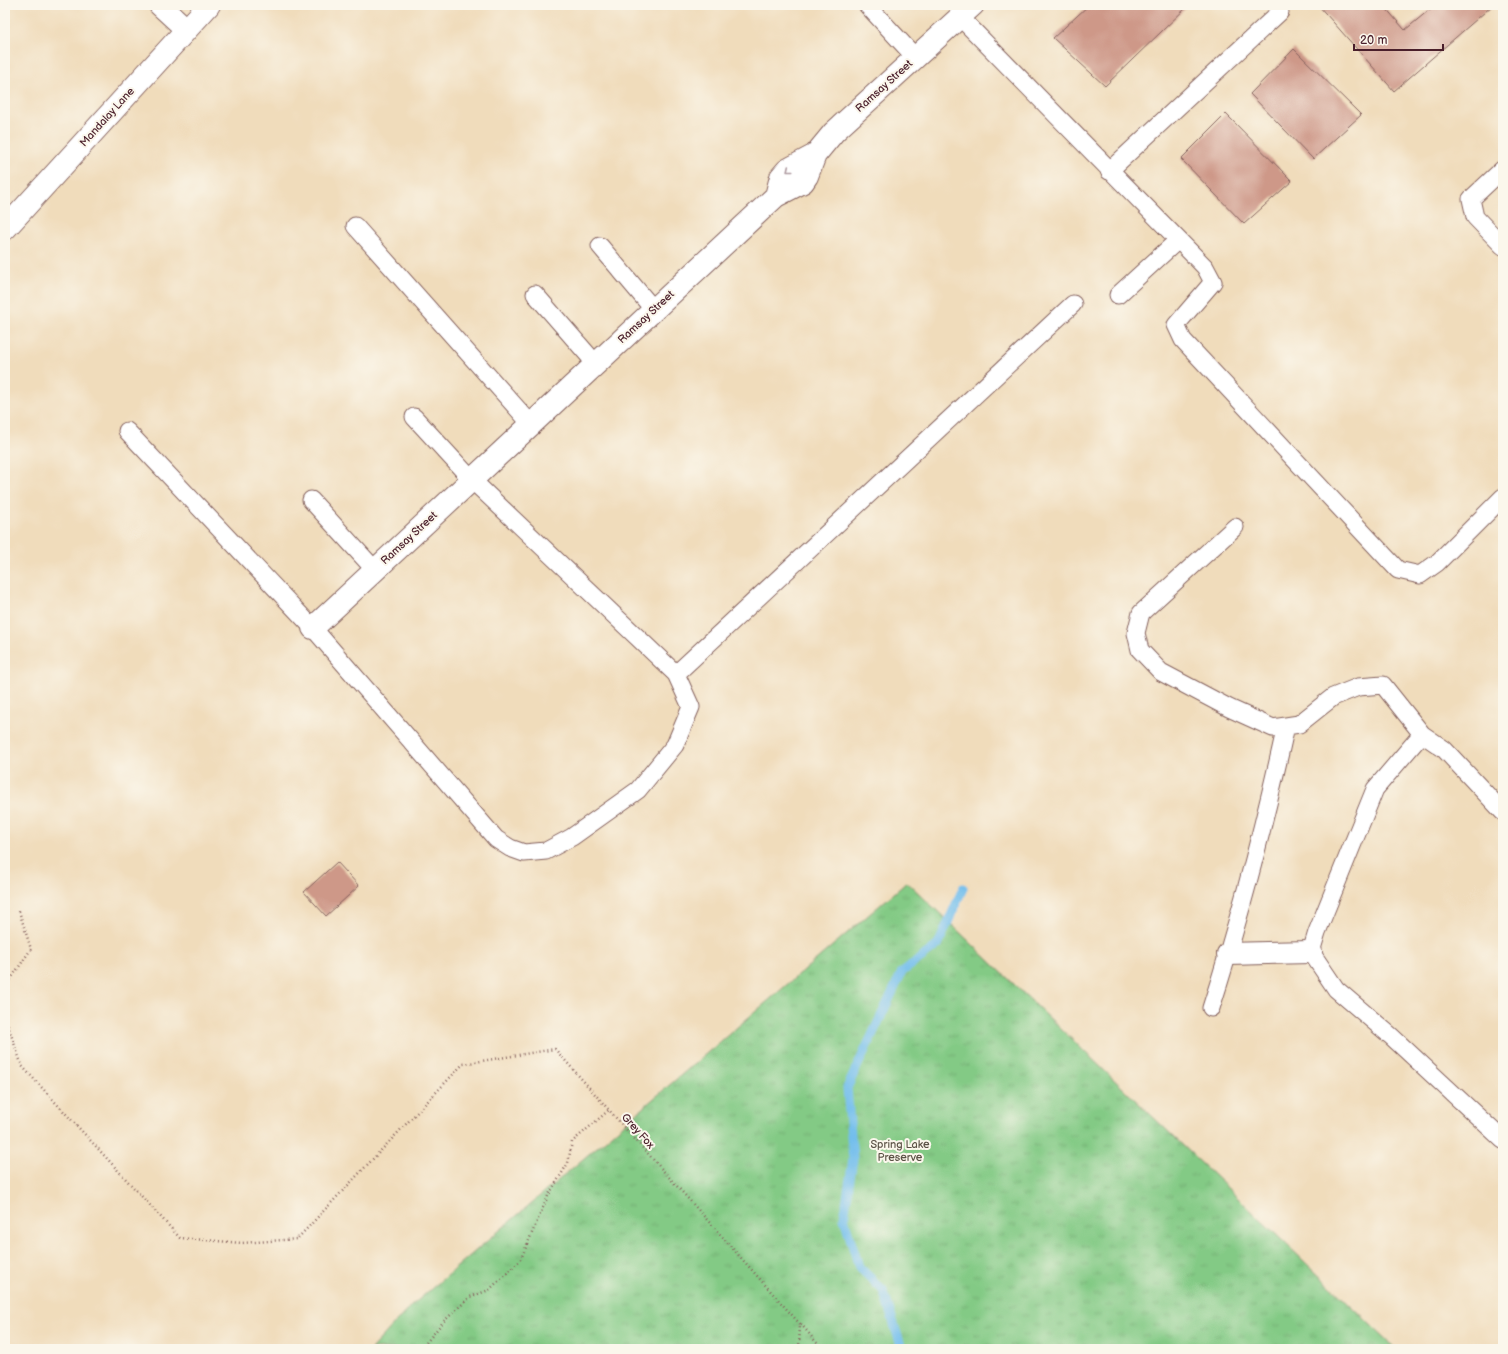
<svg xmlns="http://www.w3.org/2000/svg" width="1508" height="1354" font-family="'Balsamiq Sans',sans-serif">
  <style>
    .grass { fill: url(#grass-tufts); stroke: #667458 }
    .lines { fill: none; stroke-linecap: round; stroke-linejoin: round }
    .stream { stroke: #72beec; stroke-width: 9 }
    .building { fill: #ce9888 }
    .service-casing { stroke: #84615d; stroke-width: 19 }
    .minor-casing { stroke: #84615d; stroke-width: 24 }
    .path { stroke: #84615d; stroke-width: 2.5; stroke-dasharray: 1 3; stroke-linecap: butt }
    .service { stroke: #fff; stroke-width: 17 }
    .minor { stroke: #fff; stroke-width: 22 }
    .oneway { stroke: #ae9aa0 }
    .labels { text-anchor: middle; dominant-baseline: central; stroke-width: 4; stroke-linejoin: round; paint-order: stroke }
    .street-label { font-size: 11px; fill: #4a1f2b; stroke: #fbf7ec }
    .park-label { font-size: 11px; fill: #5b5246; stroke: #fbf7ec }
  </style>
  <defs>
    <pattern id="grass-tufts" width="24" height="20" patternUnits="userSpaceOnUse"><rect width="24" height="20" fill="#83ca85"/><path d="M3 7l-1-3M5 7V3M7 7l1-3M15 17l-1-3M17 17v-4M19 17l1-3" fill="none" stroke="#73ad73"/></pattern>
  </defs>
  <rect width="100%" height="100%" fill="#fbf7ec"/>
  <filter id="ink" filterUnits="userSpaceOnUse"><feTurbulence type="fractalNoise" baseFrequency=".025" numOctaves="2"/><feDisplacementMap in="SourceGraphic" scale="8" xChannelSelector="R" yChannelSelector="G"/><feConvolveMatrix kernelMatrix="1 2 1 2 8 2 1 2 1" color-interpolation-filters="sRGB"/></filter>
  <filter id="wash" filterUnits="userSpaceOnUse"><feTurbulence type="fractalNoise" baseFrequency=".012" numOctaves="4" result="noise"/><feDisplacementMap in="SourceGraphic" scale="16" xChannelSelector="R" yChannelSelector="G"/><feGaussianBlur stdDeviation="0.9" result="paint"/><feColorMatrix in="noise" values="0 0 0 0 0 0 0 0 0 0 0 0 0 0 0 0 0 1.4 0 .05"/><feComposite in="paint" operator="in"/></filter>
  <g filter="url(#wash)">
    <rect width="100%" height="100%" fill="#f0dcbb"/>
    <path class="grass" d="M 907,882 L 1396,1349 L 371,1349 L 410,1307 Z"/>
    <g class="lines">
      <path class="stream" d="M 902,1349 L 883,1290 L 859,1267 L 844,1218 L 853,1159 L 847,1088 L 902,972 L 938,945 L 963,888"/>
    </g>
    <g id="blocks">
      <path class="building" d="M 1089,5 L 1189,5 L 1105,86 L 1053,38 Z
        M 1318,5 L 1383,5 L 1405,30 L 1435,5 L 1493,5 L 1394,91 Z
        M 1294,49 L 1361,115 L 1313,159 L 1250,94 Z
        M 1226,114 L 1292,181 L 1244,224 L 1181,159 Z
        M 337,862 L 359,886 L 326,916 L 304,892 Z"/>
    </g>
  </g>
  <g filter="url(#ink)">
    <use href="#blocks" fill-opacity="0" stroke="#84615d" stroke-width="1"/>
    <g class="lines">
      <g class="service-casing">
        <path id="service" d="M 867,5 L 915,57
          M 960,17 L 1205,267 L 1213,282 L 1176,325 L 1183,340 L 1398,570 L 1420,575 L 1437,563 L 1503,497
          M 1503,169 L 1471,199 L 1475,217 L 1503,246
          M 1109,171 L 1280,12
          M 355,226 L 531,424
          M 600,246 L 654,310
          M 535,294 L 596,364
          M 1118,295 L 1178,240
          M 414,417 L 472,480 L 676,674
          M 127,431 L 313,628 L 496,839 L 510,848 L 524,853 L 546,851 L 572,837 L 638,790 L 675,745 L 691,707 L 676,674 L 1073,304
          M 311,500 L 375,570
          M 1235,527 L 1141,613 L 1136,633 L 1140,650 L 1161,672 L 1229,708 L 1273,728 L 1299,724 L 1333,697 L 1358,687 L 1383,685 L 1422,734
          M 1503,812 L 1444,749 L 1422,734 L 1375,789 L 1317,932 L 1311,952 L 1336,989 L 1391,1036 L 1503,1140
          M 1211,1008 C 1241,915 1265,821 1286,726"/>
      </g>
      <g class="minor-casing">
        <path id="minor" d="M 160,5 L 186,29
          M 776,196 L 781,177 L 787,170 L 815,155
          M 5,229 L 209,5
          M 313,628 L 776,196 L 803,182 L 807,176 L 815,155 L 834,132 L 973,5
          M 1228,954 L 1311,952"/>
      </g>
      <path class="path" d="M 19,911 L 31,949 L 6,986 L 5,1017 L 22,1066 L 180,1238 L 242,1243 L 297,1239 L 463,1064 L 555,1049 L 609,1110
        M 801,1324 L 822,1349
        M 421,1349 L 443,1322 L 470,1297 L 489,1290 L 520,1261 L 548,1196 L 568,1163 L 572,1142 L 609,1110 L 800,1324 L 799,1349"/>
      <use href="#service" class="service"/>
      <use href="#minor" class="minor"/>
    </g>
    <defs><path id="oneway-chevron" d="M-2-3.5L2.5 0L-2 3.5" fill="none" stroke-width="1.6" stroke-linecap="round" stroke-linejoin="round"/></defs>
    <use class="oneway" href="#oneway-chevron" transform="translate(789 170) rotate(141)"/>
  </g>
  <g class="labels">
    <g class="street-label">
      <text transform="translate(884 86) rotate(-42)">Ramsay Street</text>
      <text transform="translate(107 117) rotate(-48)">Mandalay Lane</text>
      <text transform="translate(646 317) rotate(-43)">Ramsay Street</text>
      <text transform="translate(409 538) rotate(-43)">Ramsay Street</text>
      <text transform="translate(638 1131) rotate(48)">Grey Fox</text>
    </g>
    <g class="park-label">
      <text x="900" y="1144">Spring Lake<tspan x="900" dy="13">Preserve</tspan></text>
    </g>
  </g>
  <rect width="1508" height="1354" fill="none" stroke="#fbf7ec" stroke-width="20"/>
  <path d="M1354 44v6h89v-6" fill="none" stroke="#4a1f2b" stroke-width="2"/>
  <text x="1360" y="44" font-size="12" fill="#4a1f2b" stroke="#fbf7ec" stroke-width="3" paint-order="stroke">20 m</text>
</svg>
